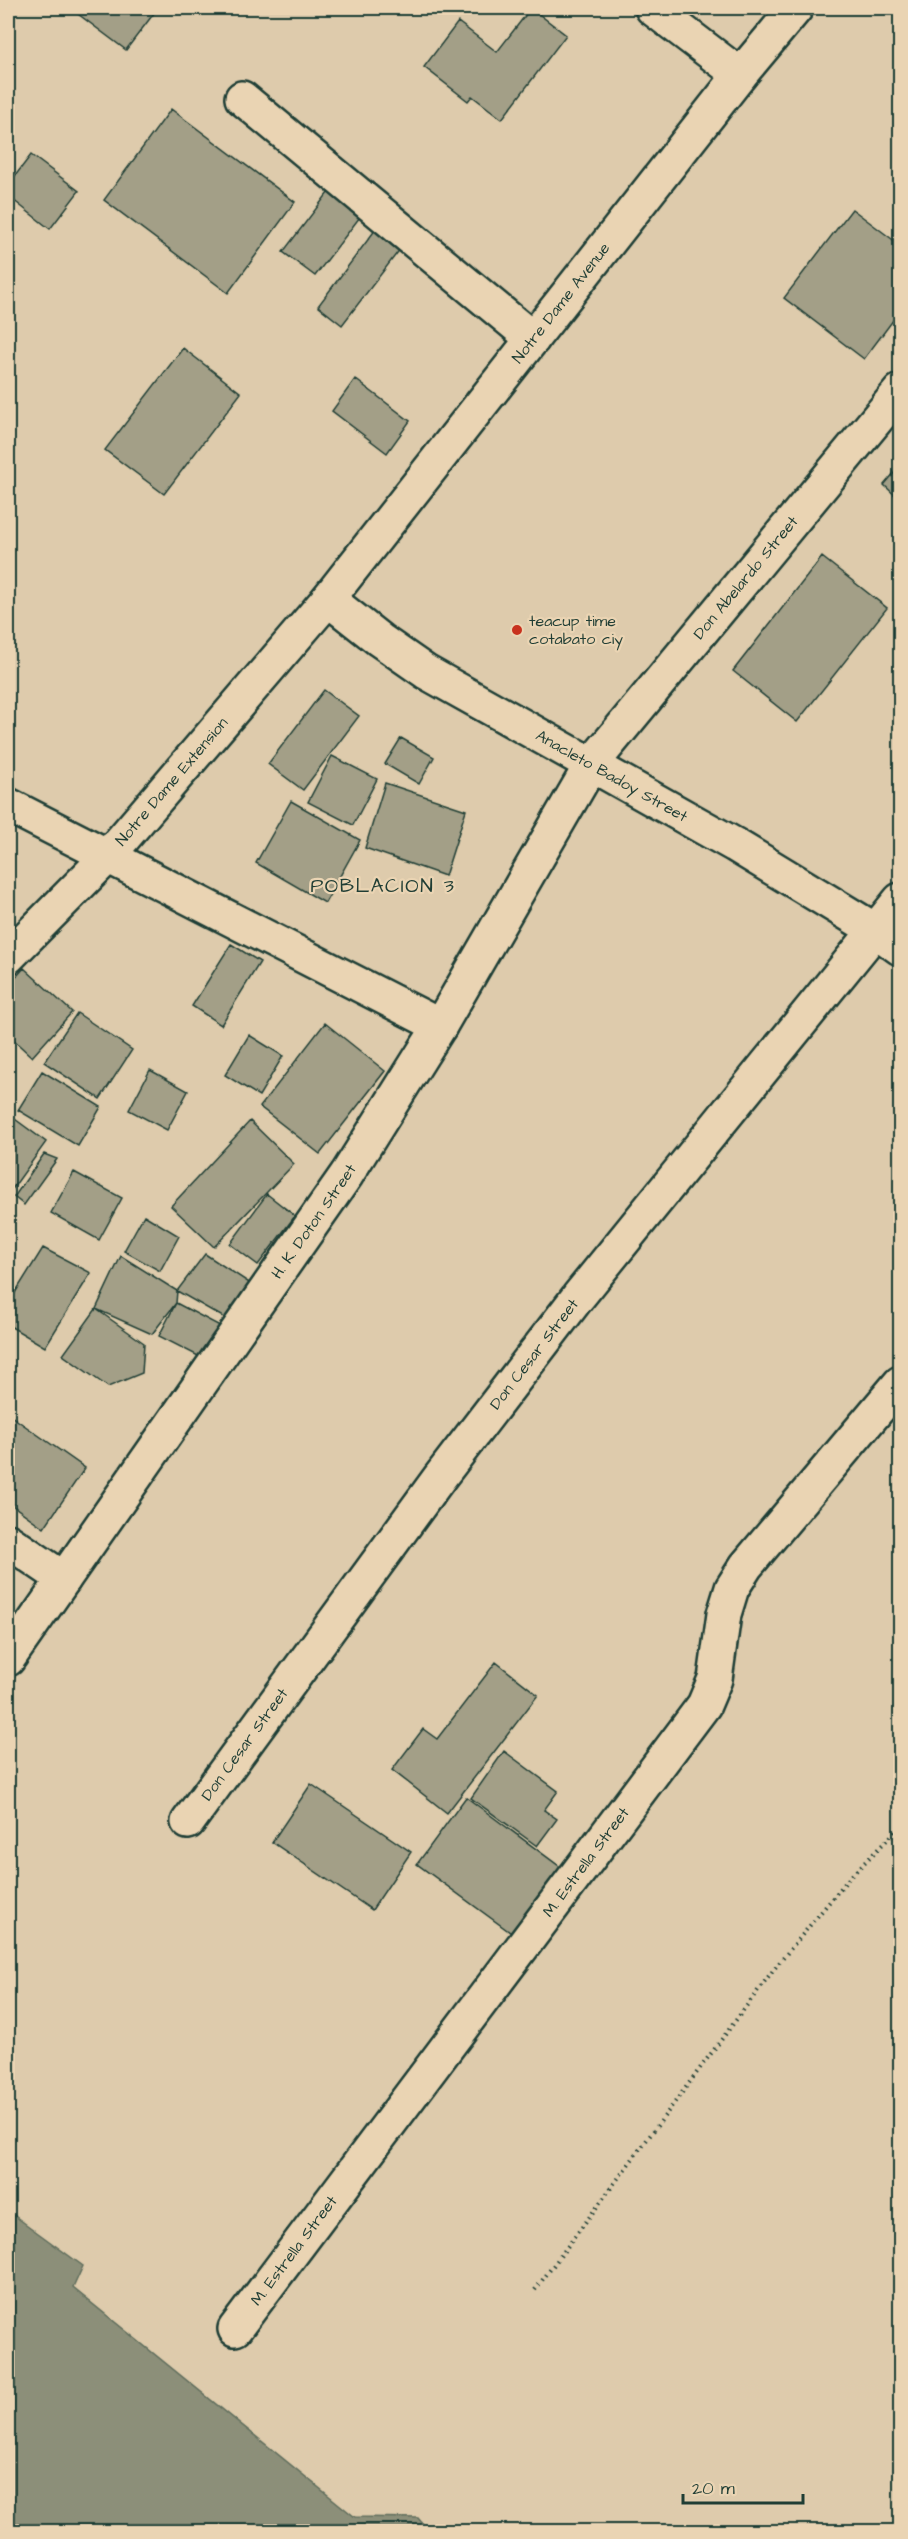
<svg xmlns="http://www.w3.org/2000/svg" width="908" height="2539" font-family="'Architects Daughter',sans-serif">
  <style>
    .water { fill: #8c8f79; stroke: #606e5d; stroke-width: 1.5 }
    .building { fill: #a39f87; stroke: #1f3d34; stroke-width: 1.5 }
    .lines { fill: none; stroke-linecap: round; stroke-linejoin: round }
    .minor-casing { stroke: #1f3d34; stroke-width: 38 }
    .major-casing { stroke: #1f3d34; stroke-width: 38 }
    .path { stroke: #1f3d34; stroke-width: 4; stroke-dasharray: 1.5 4.5; stroke-linecap: butt }
    .minor { stroke: #ead4b3; stroke-width: 33 }
    .major { stroke: #ead4b3; stroke-width: 33 }
    .poi-dot { fill: #c8321e; stroke: #ead4b3; stroke-width: 2 }
    .labels { text-anchor: middle; dominant-baseline: central; stroke-width: 4.5; stroke-linejoin: round; paint-order: stroke }
    .street-label { font-size: 16px; fill: #1f3d34; stroke: #ead4b3 }
    .poi-label { font-size: 16px; fill: #1f3d34; stroke: #ead4b3; text-anchor: start }
    .quarter-label { font-size: 20px; letter-spacing: 1.5px; fill: #1f3d34; stroke: #ead4b3 }
  </style>
  <rect width="100%" height="100%" fill="#decbac"/>
  <filter id="ink" filterUnits="userSpaceOnUse"><feTurbulence type="fractalNoise" baseFrequency=".0167" numOctaves="2"/><feDisplacementMap in="SourceGraphic" scale="12" xChannelSelector="R" yChannelSelector="G"/><feConvolveMatrix kernelMatrix="1 2 1 2 8 2 1 2 1" color-interpolation-filters="sRGB"/></filter>
  <g filter="url(#ink)">
    <path class="water" d="M 8,2211 L 83,2266 L 73,2288 L 355,2517 L 418,2518 L 429,2531 L 8,2531 Z"/>
    <path class="building" d="M 70,8 L 158,8 L 126,50 Z
      M 531,8 L 566,35 L 502,119 L 472,96 L 468,101 L 424,67 L 458,22 L 497,52 Z
      M 171,109 L 295,202 L 228,293 L 104,200 Z
      M 31,155 L 79,191 L 50,229 L 8,196 L 8,185 Z
      M 331,189 L 363,213 L 315,276 L 283,252 Z
      M 852,209 L 900,245 L 900,311 L 864,359 L 784,298 Z
      M 376,229 L 401,248 L 342,325 L 318,306 Z
      M 183,348 L 241,393 L 164,494 L 105,450 Z
      M 355,379 L 410,421 L 387,453 L 332,411 Z
      M 900,466 L 900,500 L 884,485 Z
      M 822,557 L 887,608 L 797,722 L 733,671 Z
      M 324,690 L 359,716 L 303,790 L 268,764 Z
      M 401,738 L 434,757 L 419,784 L 385,764 Z
      M 332,756 L 377,779 L 353,825 L 308,802 Z
      M 385,783 L 466,810 L 445,876 L 365,848 Z
      M 291,801 L 360,840 L 325,903 L 256,863 Z
      M 231,944 L 260,962 L 221,1025 L 192,1006 Z
      M 24,968 L 72,1012 L 32,1057 L 8,1035 L 8,986 Z
      M 77,1013 L 132,1050 L 100,1099 L 44,1062 Z
      M 325,1023 L 385,1071 L 320,1154 L 260,1107 Z
      M 249,1035 L 283,1056 L 259,1096 L 225,1075 Z
      M 150,1070 L 188,1091 L 167,1130 L 129,1110 Z
      M 42,1071 L 101,1107 L 78,1146 L 18,1110 Z
      M 8,1114 L 46,1142 L 8,1195 Z
      M 250,1121 L 294,1164 L 214,1247 L 171,1206 Z
      M 44,1154 L 57,1159 L 24,1205 L 14,1197 Z
      M 74,1172 L 122,1198 L 99,1240 L 51,1213 Z
      M 267,1194 L 295,1216 L 258,1265 L 230,1244 Z
      M 144,1215 L 179,1236 L 160,1271 L 124,1251 Z
      M 43,1248 L 91,1273 L 45,1347 L 8,1325 L 8,1304 Z
      M 205,1254 L 251,1284 L 228,1320 L 177,1291 Z
      M 121,1256 L 177,1291 L 176,1303 L 152,1334 L 96,1309 Z
      M 176,1303 L 220,1326 L 204,1359 L 159,1336 Z
      M 96,1309 L 144,1343 L 142,1373 L 108,1387 L 63,1355 Z
      M 11,1416 L 85,1468 L 44,1528 L 8,1502 L 8,1421 Z
      M 496,1662 L 538,1695 L 447,1813 L 392,1770 L 423,1729 L 437,1739 Z
      M 504,1751 L 558,1791 L 544,1810 L 557,1819 L 537,1846 L 471,1798 Z
      M 311,1784 L 411,1852 L 372,1910 L 272,1842 Z
      M 466,1797 L 563,1869 L 514,1935 L 417,1864 Z"/>
    <g class="lines">
      <g class="minor-casing">
        <g id="minor">
          <path d="M 242,98 L 533,339"/>
          <path d="M 8,805 L 440,1026"/>
          <path id="s1" d="M 8,957 L 108,856 L 328,599"/>
          <path d="M 8,1541 L 64,1579"/>
          <path id="s2" d="M 8,1659 L 347,1174 L 440,1026 L 591,765 L 900,391"/>
          <path id="s3" d="M 188,1822 L 440,1477 L 578,1297 L 900,900"/>
          <path id="s4" d="M 235,2329 L 704,1705 L 715,1679 L 724,1614 L 732,1588 L 746,1566 L 900,1383"/>
        </g>
      </g>
      <g class="major-casing">
        <g id="major">
          <path d="M 652,8 L 740,75"/>
          <path id="s5" d="M 796,8 L 740,75 L 328,599 L 380,640 L 426,672 L 735,845 L 875,930 L 900,948"/>
        </g>
      </g>
      <path class="path" d="M 535,2290 L 774,1969 L 850,1877 L 900,1827"/>
      <use href="#minor" class="minor"/>
      <use href="#major" class="major"/>
    </g>
  </g>
  <circle class="poi-dot" cx="517" cy="630" r="6"/>
  <g class="labels">
    <g class="street-label">
      <text transform="translate(561 303) rotate(-52)">Notre Dame Avenue</text>
      <text stroke="none"><textPath href="#s2" startOffset="1311">Don Abelardo Street</textPath></text>
      <text stroke="none"><textPath href="#s5" startOffset="1089">Anacleto Badoy Street</textPath></text>
      <text stroke="none"><textPath href="#s1" startOffset="240">Notre Dame Extension</textPath></text>
      <text stroke="none"><textPath href="#s2" startOffset="534">H. K. Doton Street</textPath></text>
      <text stroke="none"><textPath href="#s3" startOffset="582">Don Cesar Street</textPath></text>
      <text stroke="none"><textPath href="#s3" startOffset="96">Don Cesar Street</textPath></text>
      <text stroke="none"><textPath href="#s4" startOffset="584">M. Estrella Street</textPath></text>
      <text stroke="none"><textPath href="#s4" startOffset="98">M. Estrella Street</textPath></text>
    </g>
    <g class="poi-label">
      <text x="529" y="621">teacup time<tspan x="529" dy="18">cotabato ciy</tspan></text>
    </g>
    <g class="quarter-label">
      <text x="383" y="886">POBLACION 3</text>
    </g>
  </g>
  <rect width="908" height="2539" fill="none" stroke="#ead4b3" stroke-width="30"/>
  <rect x="15" y="15" width="878" height="2509" fill="none" stroke="#1f3d34" stroke-width="2" filter="url(#ink)"/>
  <path d="M683 2494v9h120v-9" fill="none" stroke="#1f3d34" stroke-width="3"/>
  <text x="692" y="2494" font-size="18" fill="#1f3d34" stroke="#ead4b3" stroke-width="4.5" paint-order="stroke">20 m</text>
</svg>
